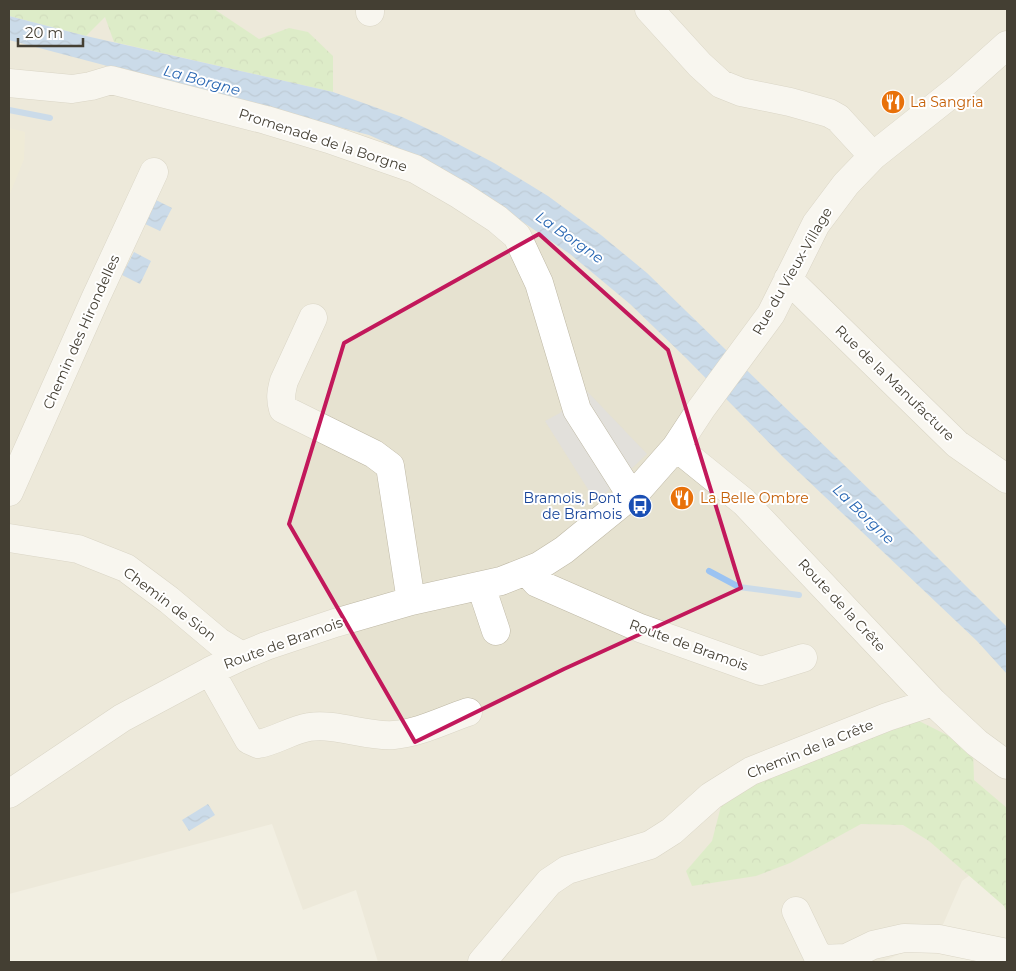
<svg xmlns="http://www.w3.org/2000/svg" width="1016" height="971" font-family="Montserrat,sans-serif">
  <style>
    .residential { fill: #e6e2d0 }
    .education { fill: #ece7cb }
    .forest { fill: url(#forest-crowns) }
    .parking { fill: #e2e0db }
    .water { fill: url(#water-waves) }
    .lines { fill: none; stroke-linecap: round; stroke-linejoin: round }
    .stream { stroke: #9bc3f2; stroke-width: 6 }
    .minor-casing { stroke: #beb8a5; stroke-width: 29 }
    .minor { stroke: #fff; stroke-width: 28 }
    .marked { fill: none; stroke: #c2185b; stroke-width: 4; stroke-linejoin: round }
    .labels { text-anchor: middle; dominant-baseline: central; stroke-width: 4; stroke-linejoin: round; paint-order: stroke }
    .food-label { font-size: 14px; fill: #c56008; stroke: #fff; text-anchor: start }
    .street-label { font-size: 14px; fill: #443f33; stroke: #fff }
    .transit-label { font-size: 14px; fill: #164399; stroke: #fff; text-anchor: end }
    .water-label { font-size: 15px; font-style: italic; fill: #2967b3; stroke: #fff }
  </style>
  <defs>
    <pattern id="forest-crowns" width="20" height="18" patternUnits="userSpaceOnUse" patternTransform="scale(1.25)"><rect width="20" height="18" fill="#c4e9a9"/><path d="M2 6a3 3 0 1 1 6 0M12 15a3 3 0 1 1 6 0" fill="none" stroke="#aac992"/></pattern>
    <pattern id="water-waves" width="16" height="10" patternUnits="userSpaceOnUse" patternTransform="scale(1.25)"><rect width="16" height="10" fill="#9bc3f2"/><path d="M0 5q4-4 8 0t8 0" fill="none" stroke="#80a0c5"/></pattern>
  </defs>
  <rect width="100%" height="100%" fill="#f2efe2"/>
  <path class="residential" d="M 9,9 L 1007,9 L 1007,847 L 962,881 L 938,936 L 882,962 L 378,962 L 356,890 L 303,910 L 272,824 L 9,894 Z"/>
  <path class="education" d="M 9,128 L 25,132 L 24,159 L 9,196 Z"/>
  <path class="forest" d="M 9,9 L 214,9 L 259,39 L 289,28 L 308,32 L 333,56 L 333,92 L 114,42 L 105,17 L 86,36 L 9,16 Z
    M 919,721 L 973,748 L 974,780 L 1007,808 L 1007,913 L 1004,906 L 929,841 L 903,825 L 861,824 L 790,863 L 756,876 L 692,886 L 686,871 L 712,841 L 721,806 L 759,779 L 831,747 Z"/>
  <path class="parking" d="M 582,386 L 647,454 L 596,502 L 545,421 L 560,413 Z"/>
  <path class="water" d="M 9,16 L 86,36 L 333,92 L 402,117 L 441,135 L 494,163 L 548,196 L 601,235 L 647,273 L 878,498 L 1007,627 L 1007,674 L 977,641 L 783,457 L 686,358 L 630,304 L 570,254 L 483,195 L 407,152 L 369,135 L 9,40 Z
    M 154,199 L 172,208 L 160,231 L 143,223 Z
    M 134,252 L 151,261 L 140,284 L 122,275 Z
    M 208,804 L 215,815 L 189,831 L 182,820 Z"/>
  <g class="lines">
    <path class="stream" d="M 9,110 L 50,118
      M 709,571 L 739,587 L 799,595"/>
    <g class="minor-casing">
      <path id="minor" d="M 370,9 L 370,12
        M 649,9 L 700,65 L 721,84 L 741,92 L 790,102 L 829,113 L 838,118 L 873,156
        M 9,83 L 72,89 L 91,86 L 111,80 L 266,120 L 329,139 L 415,169 L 460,195 L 497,219 L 517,236 L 539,283 L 577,410 L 631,495
        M 788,279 L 957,444 L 1007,479
        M 313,318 L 284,381 C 281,392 280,399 283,409 L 374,454 L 390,466 L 411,601
        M 676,447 L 744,502 L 933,702 L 977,743 L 1007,765
        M 9,492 L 96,297 L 154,172
        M 9,538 L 78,549 L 126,568 L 169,600 L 219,642 L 242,656
        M 527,572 L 537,583 L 640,628 L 761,671 L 803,658
        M 481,586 L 496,631
        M 210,671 L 249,740 L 258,744 C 276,741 291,730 309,727 C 338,723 365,737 394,735 C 419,733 444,720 468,712
        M 9,794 L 122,718 L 210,671 L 242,656 L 266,646 L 335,623 L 411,601 L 501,581 L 539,566 L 564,550 L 639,489 L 676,447 L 701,409 L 771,314 L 816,224 L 846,184 L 873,156 L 960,87 L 1007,45
        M 796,911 L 819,959 L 846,958 L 873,945 L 904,938 L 939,939 L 1007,953
        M 482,962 L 549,882 L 567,870 L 650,845 L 672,831 L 711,796 L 751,771 L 887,717 L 933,702"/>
    </g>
    <use href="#minor" class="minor"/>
  </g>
  <path d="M0 0H1016V971H0ZM 539,234 L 668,350 L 741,588 L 564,669 L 415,742 L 289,524 L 344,343 Z" fill="#f2efe2" fill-opacity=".55" fill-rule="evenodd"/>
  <path class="marked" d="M 539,234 L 668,350 L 741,588 L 564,669 L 415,742 L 289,524 L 344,343 Z"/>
  <defs>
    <g id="restaurant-disc" transform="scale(1.25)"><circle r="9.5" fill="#e8710a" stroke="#fff"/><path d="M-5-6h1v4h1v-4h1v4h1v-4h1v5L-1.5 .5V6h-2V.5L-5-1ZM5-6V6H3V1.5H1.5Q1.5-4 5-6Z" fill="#fff"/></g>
    <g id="bus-disc" transform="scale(1.25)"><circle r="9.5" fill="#1a4fb4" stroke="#fff"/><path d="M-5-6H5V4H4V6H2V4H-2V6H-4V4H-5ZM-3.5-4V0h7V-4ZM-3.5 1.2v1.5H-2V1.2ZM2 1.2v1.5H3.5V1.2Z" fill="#fff"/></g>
  </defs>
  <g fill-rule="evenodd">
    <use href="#restaurant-disc" x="893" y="102"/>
    <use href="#restaurant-disc" x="682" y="498"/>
    <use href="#bus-disc" x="640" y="506"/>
  </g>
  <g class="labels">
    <g class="food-label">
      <text x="910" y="102">La Sangria</text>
      <text x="700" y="498">La Belle Ombre</text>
    </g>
    <g class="street-label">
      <text transform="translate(323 140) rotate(18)">Promenade de la Borgne</text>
      <text transform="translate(792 271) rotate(-60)">Rue du Vieux-Village</text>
      <text transform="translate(81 332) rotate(-66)">Chemin des Hirondelles</text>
      <text transform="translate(895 383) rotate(44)">Rue de la Manufacture</text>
      <text transform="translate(170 604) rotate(37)">Chemin de Sion</text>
      <text transform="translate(842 605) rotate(47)">Route de la Crête</text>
      <text transform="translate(283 643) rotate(-20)">Route de Bramois</text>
      <text transform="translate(689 645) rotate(20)">Route de Bramois</text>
      <text transform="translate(810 749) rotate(-22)">Chemin de la Crête</text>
    </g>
    <g class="transit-label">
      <text x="622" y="498">Bramois, Pont<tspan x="622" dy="16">de Bramois</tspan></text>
    </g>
    <g class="water-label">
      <text transform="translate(202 80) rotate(15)">La Borgne</text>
      <text transform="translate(570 237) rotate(35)">La Borgne</text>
      <text transform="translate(864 514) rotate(44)">La Borgne</text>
    </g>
  </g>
  <rect width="1016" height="971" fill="none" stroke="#443f33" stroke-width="20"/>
  <path d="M18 38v8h65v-8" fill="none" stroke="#443f33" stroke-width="2.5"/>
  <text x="25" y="38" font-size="15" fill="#443f33" stroke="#ffffff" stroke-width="4" paint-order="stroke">20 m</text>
</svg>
